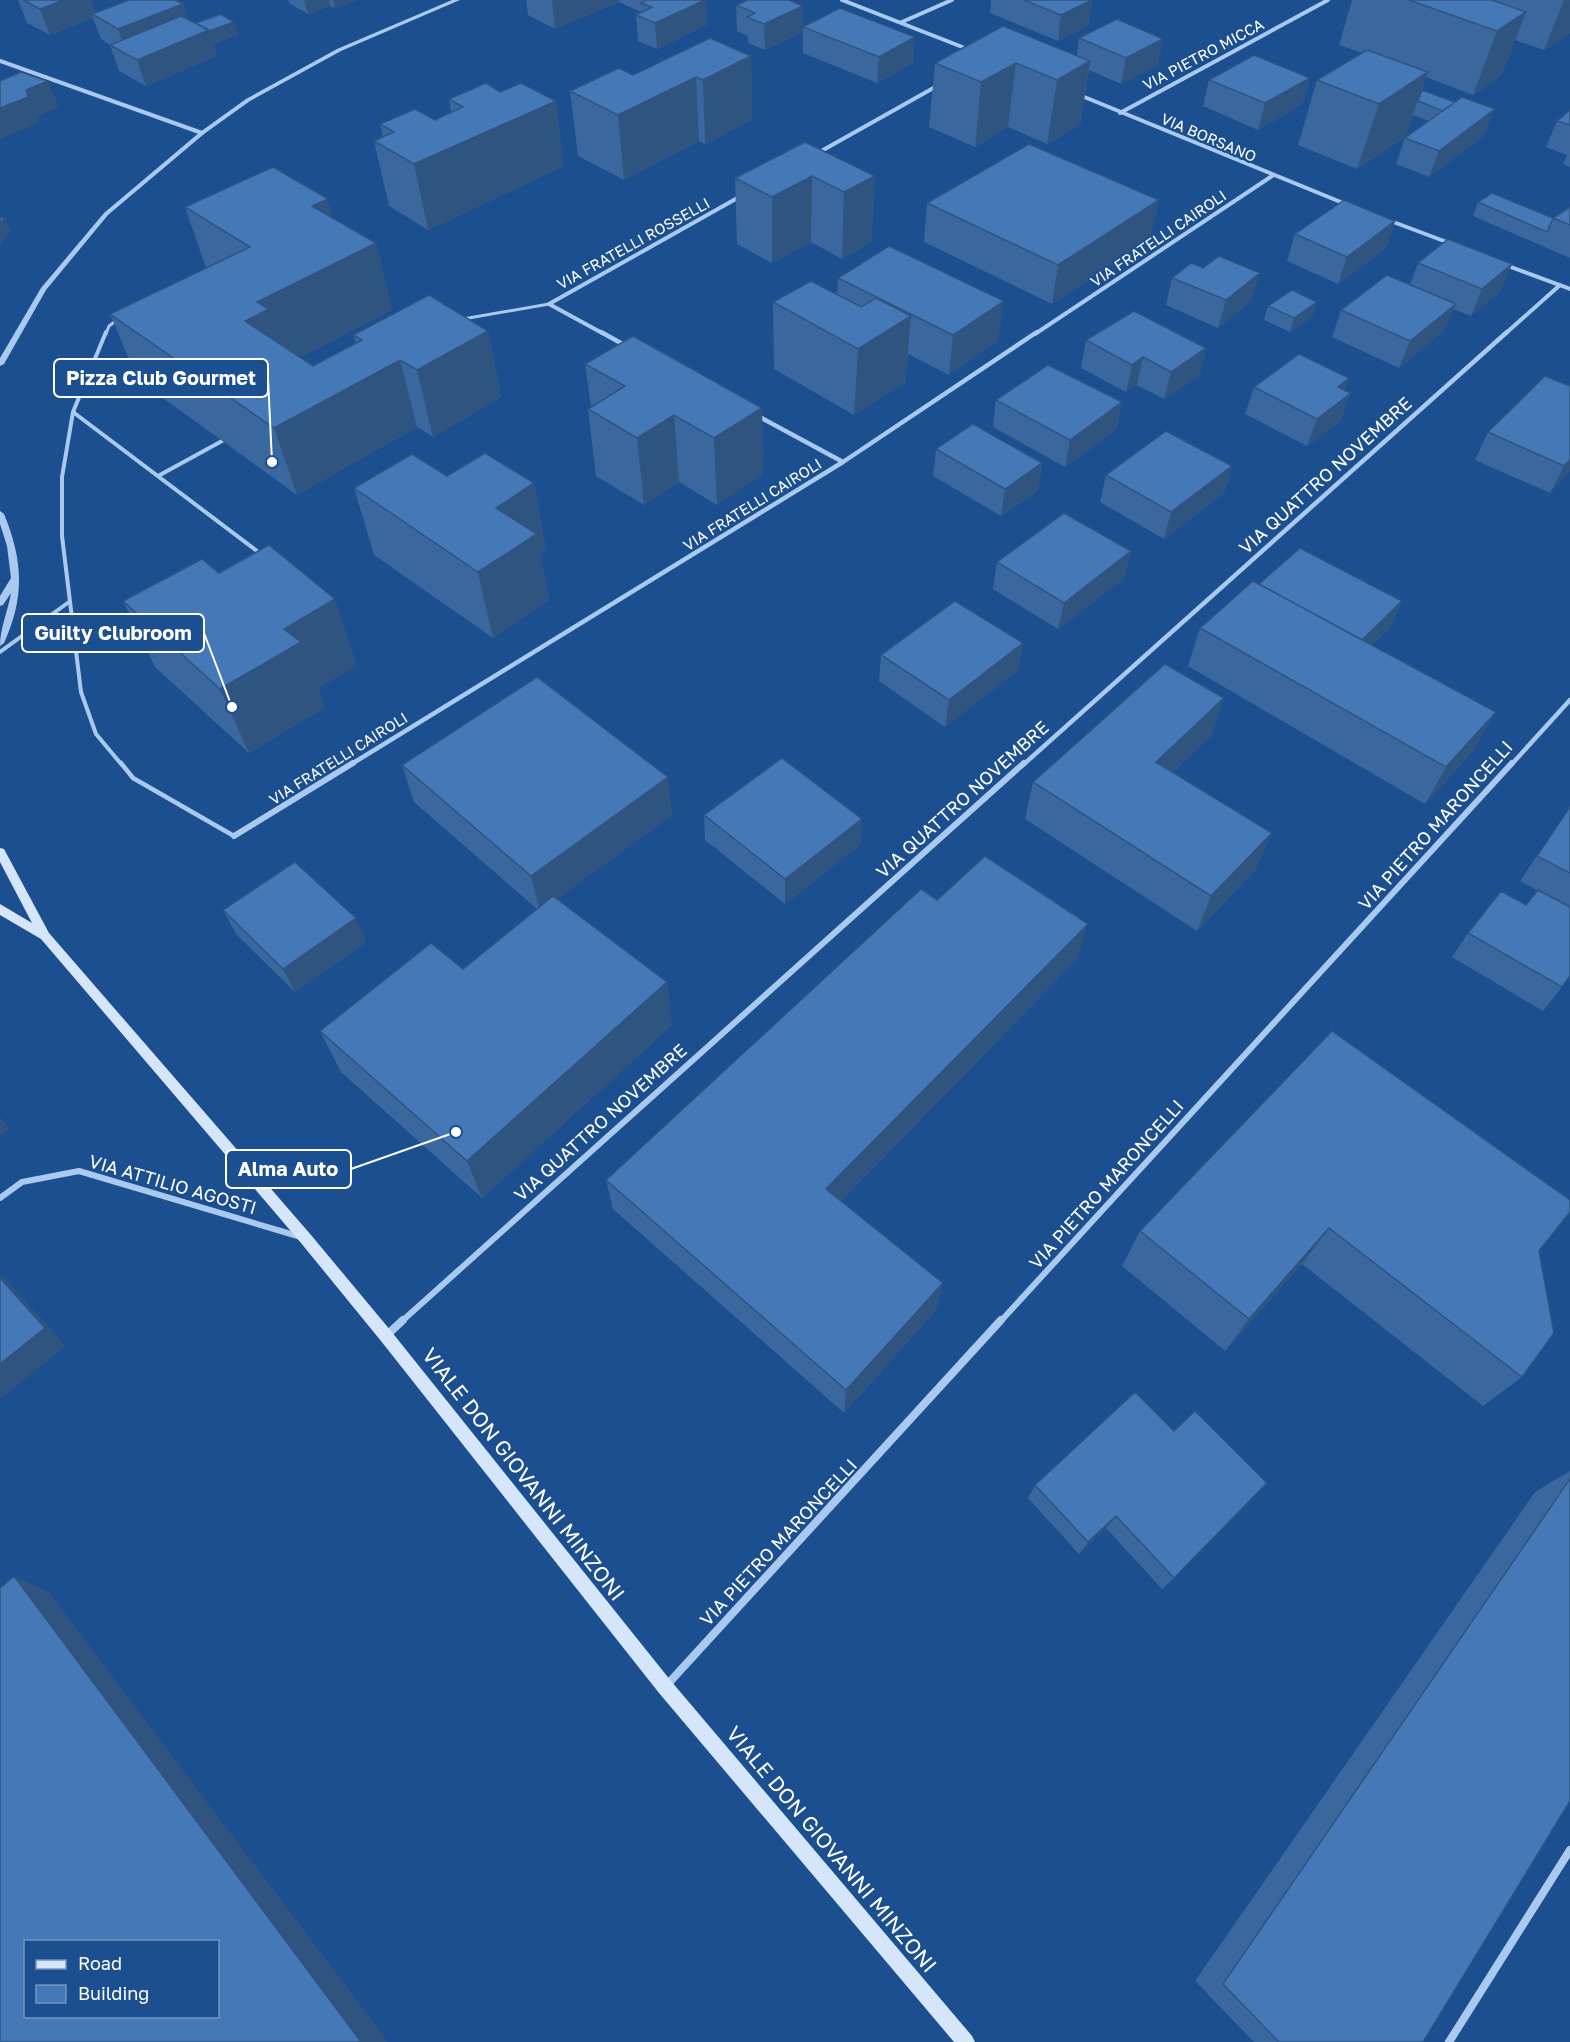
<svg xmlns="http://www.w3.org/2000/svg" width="1570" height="2042" font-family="'Golos Text',sans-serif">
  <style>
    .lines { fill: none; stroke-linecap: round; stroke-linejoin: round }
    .service-far2 { stroke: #a9c9ee; stroke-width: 3 }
    .service-far1 { stroke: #a9c9ee; stroke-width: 4 }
    .service { stroke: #a9c9ee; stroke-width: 4.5 }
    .minor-far3 { stroke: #a9c9ee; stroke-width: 4 }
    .minor-far2 { stroke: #a9c9ee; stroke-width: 4.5 }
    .minor-far1 { stroke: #a9c9ee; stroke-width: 6 }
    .minor { stroke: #a9c9ee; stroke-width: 8 }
    .tertiary { fill: #a9c9ee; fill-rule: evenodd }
    .secondary { fill: #d6e6fa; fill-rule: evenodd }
    .wall { fill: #3a679d }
    .shaded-wall { fill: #305480 }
    .building { fill: #4478b7; stroke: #305480; stroke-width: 1.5; fill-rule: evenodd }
    .labels { text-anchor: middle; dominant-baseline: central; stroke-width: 4.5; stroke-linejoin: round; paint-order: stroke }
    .far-street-label { font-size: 15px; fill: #fff; stroke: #1b4f8f }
    .street-label { font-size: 18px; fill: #fff; stroke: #1b4f8f }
    .near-street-label { font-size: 21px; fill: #fff; stroke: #1b4f8f }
    .leader { fill: none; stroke: #fff; stroke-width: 2 }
    .callout-dot { fill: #fff; stroke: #1b4f8f; stroke-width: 2 }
    .callout { fill: #1b4f8f; stroke: #fff; stroke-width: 2 }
    .callout-label { font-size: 20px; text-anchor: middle; font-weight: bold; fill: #fff }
  </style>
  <rect width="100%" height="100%" fill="#1b4f8f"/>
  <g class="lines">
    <path class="service-far2" d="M 463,319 L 549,304
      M 106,334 L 109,326 L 117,320"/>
    <path class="service-far1" d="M 106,332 L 73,412 L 62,477 L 62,536 L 81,692 L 96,734 L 122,765
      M 73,412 L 261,554
      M 158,476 L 222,441
      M 0,652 L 69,602"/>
    <path class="service" d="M 121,763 L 133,778 L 234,836"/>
    <path class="minor-far3" d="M 842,0 L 970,50
      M 902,22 L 952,0
      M 0,61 L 202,133
      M 1077,94 L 1348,205
      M 1120,113 L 1328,0
      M 816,154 L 937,86
      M 1388,220 L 1452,244
      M 1503,264 L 1570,289
      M 604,334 L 549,304 L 741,196
      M 1035,334 L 1272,176
      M 1505,334 L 1560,285"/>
    <path class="minor-far2" d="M 601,332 L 628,347
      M 756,415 L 843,462
      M 350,765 L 843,462 L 1037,332
      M 1023,765 L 1507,332
      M 1511,765 L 1570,700"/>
    <path class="minor-far1" d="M 234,836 L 353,763
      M 0,1198 L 22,1182 L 79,1171 L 301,1237
      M 401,1322 L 1024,763
      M 1000,1322 L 1512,763"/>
    <path class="minor" d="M 387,1335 L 403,1320
      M 666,1686 L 1001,1320
      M 1449,2042 L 1570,1850"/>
    <path class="tertiary" d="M 452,0 L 460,0 L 341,51 L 250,101 L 204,134 L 108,215 L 46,290 L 4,364 L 0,366 L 0,358 L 41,288 L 104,213 L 200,132 L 246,99 L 337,49 Z
      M 0,511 L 4,514 C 23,560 25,597 4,643 L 0,646 C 0,628 8,611 11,593 L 3,605 L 0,606 L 0,596 L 11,578 L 7,546 L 0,524 Z"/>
    <path class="secondary" d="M 0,848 L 4,849 L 49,933 L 311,1235 L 391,1331 L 671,1681 L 972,2036 L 975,2042 L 954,2042 L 659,1693 L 381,1341 L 301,1243 L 41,939 L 0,915 L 0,904 L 32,923 L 0,862 Z"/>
  </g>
  <path class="wall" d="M 18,0 L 91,0 L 95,12 L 183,4 L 188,20 L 196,24 L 238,35 L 213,44 L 217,56 L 146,86 L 119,71 L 110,45 L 101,39 L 93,18 L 50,35 L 27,23 Z
    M 288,0 L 357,0 L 335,8 L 330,6 L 308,14 L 290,4 Z
    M 526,0 L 706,0 L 707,25 L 657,49 L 638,41 L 636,15 L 641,12 L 619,2 L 555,29 L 528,15 Z
    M 991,0 L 1092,0 L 1088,26 L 1058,41 L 990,13 Z
    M 1352,0 L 1570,0 L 1570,33 L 1544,50 L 1515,40 L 1502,75 L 1473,95 L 1426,77 L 1422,90 L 1484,136 L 1429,177 L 1396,164 L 1405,138 L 1429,121 L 1413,115 L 1405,137 L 1357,169 L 1298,145 L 1317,80 L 1362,53 L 1339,45 Z
    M 736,5 L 803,6 L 803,32 L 765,50 L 748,43 L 748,36 L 737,31 Z
    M 803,27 L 913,63 L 877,83 L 803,53 Z
    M 1079,38 L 1158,65 L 1121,84 L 1089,70 L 1080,125 L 1047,144 L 1008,127 L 975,147 L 929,127 L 935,63 L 1077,55 Z
    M 751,56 L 752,120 L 705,144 L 699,141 L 624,180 L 578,156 L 570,91 L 633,75 Z
    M 1310,78 L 1302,104 L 1258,130 L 1203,106 L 1209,80 Z
    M 449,99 L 564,166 L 428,230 L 389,206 L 374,141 L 383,137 L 380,124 L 435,120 L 451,112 Z
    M 1570,110 L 1570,167 L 1563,164 L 1567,155 L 1546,147 L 1557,121 Z
    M 875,176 L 871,242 L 842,259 L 811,242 L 772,263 L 737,244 L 735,178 Z
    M 1159,200 L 1150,239 L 1052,304 L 924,242 L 927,203 Z
    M 1478,202 L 1553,218 L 1570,207 L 1570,258 L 1473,216 Z
    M 185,207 L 333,218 L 376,243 L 392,310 L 300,357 L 313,366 L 356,344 L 353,335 L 488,331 L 501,397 L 433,437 L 417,427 L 297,495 L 138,380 L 110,314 L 206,268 Z
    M 1395,221 L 1386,248 L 1338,284 L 1287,261 L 1295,234 Z
    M 1418,263 L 1512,264 L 1500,291 L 1471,316 L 1453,309 L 1444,331 L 1399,368 L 1332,337 L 1341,310 L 1410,285 Z
    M 1203,268 L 1252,300 L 1218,328 L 1166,305 L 1172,278 Z
    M 838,278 L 998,341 L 949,375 L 908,354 L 905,383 L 854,415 L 774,369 L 773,302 L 837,295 Z
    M 1268,306 L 1313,316 L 1290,332 L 1264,320 Z
    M 1086,340 L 1206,348 L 1199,376 L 1164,399 L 1137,385 L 1126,392 L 1081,368 Z
    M 585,364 L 762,408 L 763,474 L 717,505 L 679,482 L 644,505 L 596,476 L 588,409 L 591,407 Z
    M 1570,386 L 1570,471 L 1550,493 L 1475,460 L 1488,432 Z
    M 1254,387 L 1345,390 L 1341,421 L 1307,446 L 1245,414 Z
    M 996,400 L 1122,402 L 1116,430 L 1065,467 L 993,427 Z
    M 936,449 L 1042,463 L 1038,491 L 1001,516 L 933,476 Z
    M 1232,466 L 1224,493 L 1164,539 L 1100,502 L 1106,475 Z
    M 447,476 L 534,483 L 546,550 L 540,554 L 549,600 L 493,638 L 374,555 L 354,488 Z
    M 1131,551 L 1124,578 L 1058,629 L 993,589 L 997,562 Z
    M 219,573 L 357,665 L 318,688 L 325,707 L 249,753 L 155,667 L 123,601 Z
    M 1402,601 L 1390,628 L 1372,645 L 1474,750 L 1425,804 L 1188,666 L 1200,628 Z
    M 1023,643 L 1018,670 L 945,727 L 879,681 L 881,655 Z
    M 1224,698 L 1211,736 L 1173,772 L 1256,869 L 1197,931 L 1025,819 L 1033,782 Z
    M 402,765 L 672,815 L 557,899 L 672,1025 L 482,1198 L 341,1072 L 320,1031 L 463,969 L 537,909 L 414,802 Z
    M 1570,806 L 1570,907 L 1547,895 L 1562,987 L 1543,1011 L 1452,957 L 1468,933 L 1526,905 L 1537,890 L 1520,881 Z
    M 704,815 L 861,844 L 785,904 L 705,840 Z
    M 937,900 L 1077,959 L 841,1201 L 943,1283 L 936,1310 L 844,1413 L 613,1209 L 606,1180 Z
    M 223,910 L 366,942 L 295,992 L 236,934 Z
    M 1570,1200 L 1539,1251 L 1522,1377 L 1483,1406 L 1302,1264 L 1225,1351 L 1122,1266 L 1140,1231 Z
    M 1135,1392 L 1174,1578 L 1162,1589 L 1106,1528 L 1079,1554 L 1028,1498 L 1035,1485 Z
    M 1570,1471 L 1570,1479 L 1423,2042 L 1254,2042 L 1195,1981 L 1535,1492 Z"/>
  <path class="shaded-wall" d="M 64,0 L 91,0 L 97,16 L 92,14 L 93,18 L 50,35 L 40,9 Z
    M 304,0 L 329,0 L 330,6 L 308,14 Z
    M 333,0 L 357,0 L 335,8 Z
    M 552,0 L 619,0 L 619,2 L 555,29 Z
    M 705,0 L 706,0 L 707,25 L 657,49 L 655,23 Z
    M 1092,0 L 1088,26 L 1058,41 L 1061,15 Z
    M 1564,0 L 1570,0 L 1570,33 L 1544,50 Z
    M 183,4 L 191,30 L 127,55 L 118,29 Z
    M 803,6 L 803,32 L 765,50 L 764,24 Z
    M 1526,12 L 1502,75 L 1473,95 L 1497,31 Z
    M 234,22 L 238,35 L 213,44 L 217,56 L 146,86 L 137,60 L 209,30 Z
    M 915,37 L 913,63 L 877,83 L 879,57 Z
    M 1163,39 L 1158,65 L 1121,84 L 1126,58 Z
    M 751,56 L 752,120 L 705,144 L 703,80 L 696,77 L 699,141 L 624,180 L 618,115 L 691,79 L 691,77 L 729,60 L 730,66 Z
    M 1090,61 L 1080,125 L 1047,144 L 1057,80 Z
    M 1016,63 L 1008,127 L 975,147 L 981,82 Z
    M 1428,72 L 1405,137 L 1357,169 L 1379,104 Z
    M 1310,78 L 1302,104 L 1258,130 L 1265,103 Z
    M 48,81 L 59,107 L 37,117 L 39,123 L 0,139 L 0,108 L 26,90 Z
    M 556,101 L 564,166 L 428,230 L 414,164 Z
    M 1495,109 L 1484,136 L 1429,177 L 1439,151 Z
    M 812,176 L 811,242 L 772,263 L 772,197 Z
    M 875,176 L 871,242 L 842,259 L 844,192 Z
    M 328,199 L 344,259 L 376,243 L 392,310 L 287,365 L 245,321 L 312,206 Z
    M 1159,200 L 1150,239 L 1052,304 L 1058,265 Z
    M 5,218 L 11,231 L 0,245 L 0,223 Z
    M 1395,221 L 1386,248 L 1338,284 L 1347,257 Z
    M 1512,264 L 1500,291 L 1471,316 L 1482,289 Z
    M 1260,273 L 1252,300 L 1218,328 L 1226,300 Z
    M 1004,301 L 998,341 L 949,375 L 953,335 Z
    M 1317,302 L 1313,316 L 1290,332 L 1294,318 Z
    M 1456,304 L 1444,331 L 1399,368 L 1410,341 Z
    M 911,316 L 905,383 L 854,415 L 858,349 Z
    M 488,331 L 501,397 L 433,437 L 417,370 Z
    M 1206,348 L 1199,376 L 1164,399 L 1171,372 Z
    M 1143,357 L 1137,385 L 1126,392 L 1132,365 Z
    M 400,360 L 417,427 L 297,495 L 274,428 Z
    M 1349,378 L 1341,401 L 1351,393 L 1341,421 L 1307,446 L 1317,419 L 1338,387 Z
    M 1122,402 L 1116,430 L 1065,467 L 1070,440 Z
    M 762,408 L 763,474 L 717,505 L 714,438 Z
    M 674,415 L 679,482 L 644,505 L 637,438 Z
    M 1570,460 L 1570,471 L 1550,493 L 1564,466 Z
    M 1042,463 L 1038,491 L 1001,516 L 1005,489 Z
    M 1232,466 L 1224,493 L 1164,539 L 1171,512 Z
    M 534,483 L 546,550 L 540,554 L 549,600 L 493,638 L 478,572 L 496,508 Z
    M 1131,551 L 1124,578 L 1058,629 L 1064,603 Z
    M 335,599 L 357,665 L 318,688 L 325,707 L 249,753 L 220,689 L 284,629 Z
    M 1402,601 L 1390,628 L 1340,676 L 1352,649 Z
    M 1023,643 L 1018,670 L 945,727 L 949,700 Z
    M 1224,698 L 1211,736 L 1144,799 L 1156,762 Z
    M 1496,712 L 1474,750 L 1425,804 L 1446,767 Z
    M 668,777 L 672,815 L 540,912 L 531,876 Z
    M 862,819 L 861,844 L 785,904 L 785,879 Z
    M 1272,833 L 1256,869 L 1197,931 L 1211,896 Z
    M 356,918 L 366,942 L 295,992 L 283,969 Z
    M 1088,924 L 1077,959 L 824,1218 L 826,1189 Z
    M 667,982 L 672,1025 L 482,1198 L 467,1161 Z
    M 0,1117 L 10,1129 L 0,1136 Z
    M 1329,1228 L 1302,1264 L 1225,1351 L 1249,1319 Z
    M 0,1274 L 8,1281 L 66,1346 L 0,1399 Z
    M 943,1283 L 936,1310 L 844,1413 L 846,1390 Z
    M 1116,1516 L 1106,1528 L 1079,1554 L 1088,1542 Z
    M 14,1576 L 49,1592 L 388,2042 L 361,2042 Z"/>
  <path class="building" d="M 23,0 L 64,0 L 40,9 Z
    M 129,0 L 175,0 L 183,4 L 118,29 L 92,14 Z
    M 646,0 L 705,0 L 655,23 L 636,15 L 652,7 L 641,3 Z
    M 748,0 L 789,0 L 803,6 L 764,24 L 747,17 L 755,13 L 736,5 Z
    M 1024,0 L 1092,0 L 1061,15 Z
    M 1409,0 L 1492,0 L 1526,12 L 1497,31 Z
    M 840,8 L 915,37 L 879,57 L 803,27 Z
    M 221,14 L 234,22 L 209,31 L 196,23 Z
    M 181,16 L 209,30 L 137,60 L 110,45 Z
    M 1117,19 L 1163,39 L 1126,58 L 1079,38 Z
    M 1003,26 L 1090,61 L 1057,80 L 1016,63 L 981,82 L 935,63 Z
    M 710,38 L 751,56 L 703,80 L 696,77 L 618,115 L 570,91 L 619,68 L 633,75 Z
    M 1367,50 L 1428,72 L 1379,104 L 1317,80 Z
    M 1254,55 L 1310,78 L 1265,103 L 1209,80 Z
    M 21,72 L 48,81 L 26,90 L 28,97 L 0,108 L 0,81 Z
    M 486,83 L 500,92 L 521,83 L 556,101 L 414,164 L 374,141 L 394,132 L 380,124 L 415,109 L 435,120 L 463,107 L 449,99 Z
    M 1422,90 L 1455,102 L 1443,111 L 1418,101 Z
    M 1462,97 L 1495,109 L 1439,151 L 1405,138 Z
    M 1570,110 L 1570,125 L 1557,121 Z
    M 805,142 L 875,176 L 844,192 L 812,176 L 772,197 L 735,178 Z
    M 1029,144 L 1159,200 L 1058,265 L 927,203 Z
    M 273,167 L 328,199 L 312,206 L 376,243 L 257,302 L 269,309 L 245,321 L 313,366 L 362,340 L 353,335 L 429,295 L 488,331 L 417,370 L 400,360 L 274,428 L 110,314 L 250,247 L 185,207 Z
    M 1492,193 L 1553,218 L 1547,232 L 1478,202 Z
    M 1344,200 L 1395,221 L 1347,257 L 1295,234 Z
    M 1570,207 L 1570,225 L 1553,218 Z
    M 0,217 L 5,218 L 0,223 Z
    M 1448,239 L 1512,264 L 1482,289 L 1418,263 Z
    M 889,246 L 1004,301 L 953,335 L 838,278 Z
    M 1219,256 L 1260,273 L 1226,300 L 1172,278 L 1191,263 L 1203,268 Z
    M 1387,275 L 1456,304 L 1410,341 L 1341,310 Z
    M 811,281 L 861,307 L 876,298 L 911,316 L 858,349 L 773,302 Z
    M 1292,290 L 1317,302 L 1294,318 L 1268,306 Z
    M 1134,311 L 1206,348 L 1171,372 L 1143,357 L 1132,365 L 1086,340 Z
    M 633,336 L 762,408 L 714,438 L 674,415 L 637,438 L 588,409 L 625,386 L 585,364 Z
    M 1299,354 L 1349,378 L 1338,387 L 1351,393 L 1317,419 L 1254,387 Z
    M 1048,365 L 1122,402 L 1070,440 L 996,400 Z
    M 1545,376 L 1570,386 L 1570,460 L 1564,466 L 1488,432 Z
    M 973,424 L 1042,463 L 1005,489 L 936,449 Z
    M 1166,431 L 1232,466 L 1171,512 L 1106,475 Z
    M 485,453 L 534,483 L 496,508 L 537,534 L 478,572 L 354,488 L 412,454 L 447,476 Z
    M 1064,513 L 1131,551 L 1064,603 L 997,562 Z
    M 269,545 L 335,599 L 284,629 L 301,642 L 220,689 L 123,601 L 202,559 L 219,573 Z
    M 1300,548 L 1402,601 L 1362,640 L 1259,584 Z
    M 1253,581 L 1496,712 L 1446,767 L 1200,628 Z
    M 955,601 L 1023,643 L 949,700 L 881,655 Z
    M 1165,664 L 1224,698 L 1156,762 L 1272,833 L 1211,896 L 1033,782 Z
    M 537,677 L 668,777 L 531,876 L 402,765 Z
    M 782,758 L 862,819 L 785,879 L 704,815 Z
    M 1570,807 L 1570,873 L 1537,856 Z
    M 985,856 L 1088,924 L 826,1189 L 943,1283 L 846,1390 L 606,1180 L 921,889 L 937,900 Z
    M 295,862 L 356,918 L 283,969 L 223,910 Z
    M 1538,890 L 1570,907 L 1570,976 L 1562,987 L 1468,933 L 1501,891 L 1526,905 Z
    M 553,896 L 667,982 L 467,1161 L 320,1031 L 431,943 L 463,969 Z
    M 1332,1031 L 1570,1200 L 1570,1212 L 1539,1251 L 1554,1333 L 1522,1377 L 1329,1228 L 1249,1319 L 1140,1231 Z
    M 0,1278 L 45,1328 L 0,1364 Z
    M 1135,1392 L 1174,1431 L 1195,1411 L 1267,1483 L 1174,1578 L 1116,1516 L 1088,1542 L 1035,1485 Z
    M 1570,1479 L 1570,1801 L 1423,2042 L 1279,2042 L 1223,1984 Z
    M 14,1576 L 361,2042 L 0,2042 L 0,1588 ZM 26,1941 L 218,1941 L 218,2016 L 26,2016 Z"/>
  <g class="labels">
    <g class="far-street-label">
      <text transform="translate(1203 54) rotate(-28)">VIA PIETRO MICCA</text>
      <text transform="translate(1209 137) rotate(23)">VIA BORSANO</text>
      <text transform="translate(1158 238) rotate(-34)">VIA FRATELLI CAIROLI</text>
      <text transform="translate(633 243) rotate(-29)">VIA FRATELLI ROSSELLI</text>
      <text transform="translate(752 504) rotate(-32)">VIA FRATELLI CAIROLI</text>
      <text transform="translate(338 758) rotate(-32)">VIA FRATELLI CAIROLI</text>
    </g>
    <g class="street-label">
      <text transform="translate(1325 475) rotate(-42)">VIA QUATTRO NOVEMBRE</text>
      <text transform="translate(962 799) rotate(-42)">VIA QUATTRO NOVEMBRE</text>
      <text transform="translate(1435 825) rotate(-48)">VIA PIETRO MARONCELLI</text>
      <text transform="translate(600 1122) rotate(-42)">VIA QUATTRO NOVEMBRE</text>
      <text transform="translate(173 1184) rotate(16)">VIA ATTILIO AGOSTI</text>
      <text transform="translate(1106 1184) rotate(-48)">VIA PIETRO MARONCELLI</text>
      <text transform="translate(778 1542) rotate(-47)">VIA PIETRO MARONCELLI</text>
    </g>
    <g class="near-street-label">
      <text transform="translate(524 1474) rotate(52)">VIALE DON GIOVANNI MINZONI</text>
      <text transform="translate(832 1849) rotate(50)">VIALE DON GIOVANNI MINZONI</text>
    </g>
  </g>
  <path class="leader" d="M272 462L268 378M232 707L204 633M456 1132L351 1169"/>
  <g class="callout-dot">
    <circle cx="272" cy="462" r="6"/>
    <circle cx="232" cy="707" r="6"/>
    <circle cx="456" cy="1132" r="6"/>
  </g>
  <g class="callout">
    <rect x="54" y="359" width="214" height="38" rx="6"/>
    <rect x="22" y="614" width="182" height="38" rx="6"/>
    <rect x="226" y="1150" width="125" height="38" rx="6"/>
  </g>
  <g class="callout-label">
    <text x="161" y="385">Pizza Club Gourmet</text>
    <text x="113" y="640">Guilty Clubroom</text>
    <text x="288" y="1176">Alma Auto</text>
  </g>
  <rect x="24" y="1940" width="195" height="78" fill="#1b4f8f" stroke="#7695bc" stroke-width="1.5"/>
  <rect x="36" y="1960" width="30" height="9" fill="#d6e6fa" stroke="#7695bc" stroke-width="1.5"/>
  <text x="78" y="1970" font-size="18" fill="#ffffff">Road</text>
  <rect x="36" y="1985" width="30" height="18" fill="#4478b7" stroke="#7695bc" stroke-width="1.5"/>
  <text x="78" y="2000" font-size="18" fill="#ffffff">Building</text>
</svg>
